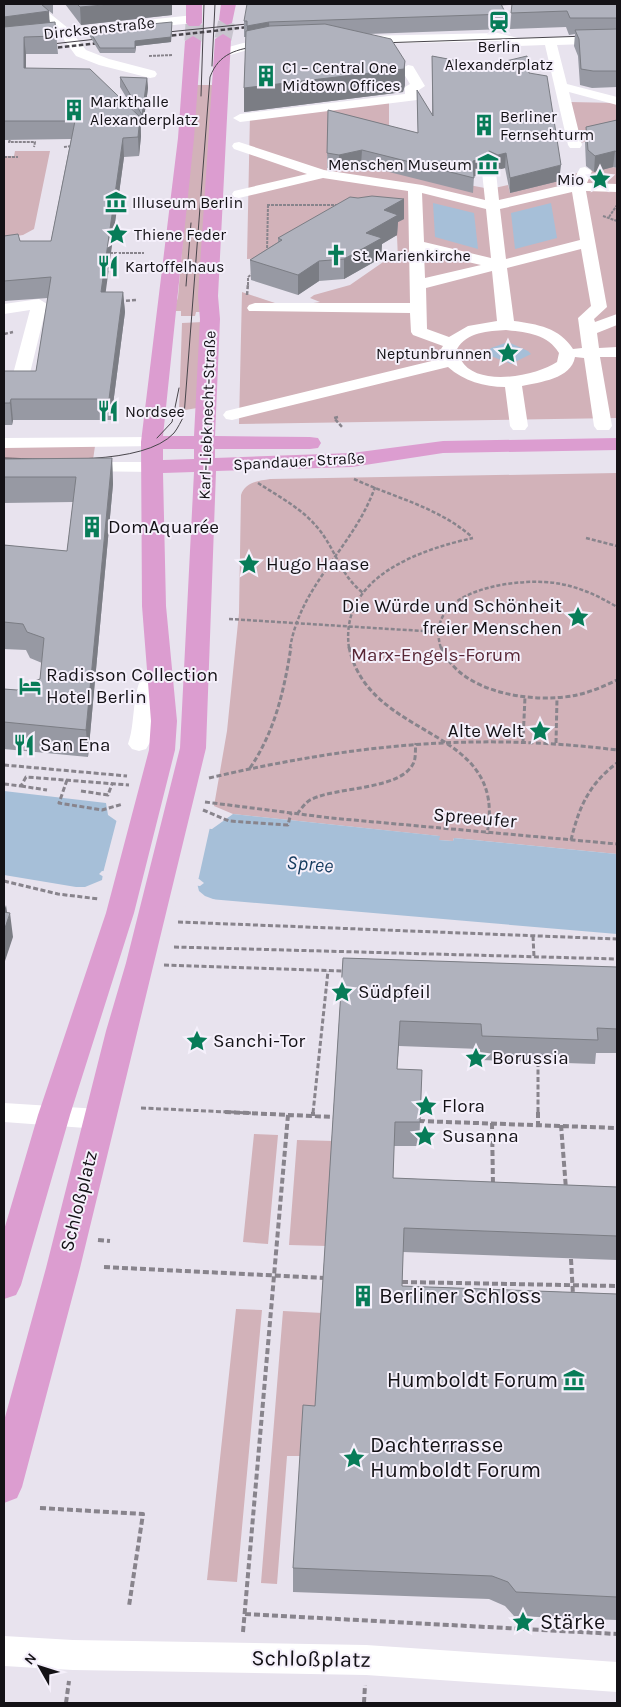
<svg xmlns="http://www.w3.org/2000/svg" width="621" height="1707" font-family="Karla,sans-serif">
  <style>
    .green { fill: #d2b2b9 }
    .water { fill: #a6bfd8; fill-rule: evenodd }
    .pier { fill: #e8e3ee }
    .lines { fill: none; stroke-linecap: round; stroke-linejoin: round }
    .major-tunnel { stroke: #c8c4ce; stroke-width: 17; stroke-dasharray: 17 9; stroke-linecap: butt }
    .path-far3 { stroke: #88848c; stroke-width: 2; stroke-dasharray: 3 1; stroke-linecap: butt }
    .path-far2 { stroke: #88848c; stroke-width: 2.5; stroke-dasharray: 4 2; stroke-linecap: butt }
    .path-far1 { stroke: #88848c; stroke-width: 3; stroke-dasharray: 5 2.5; stroke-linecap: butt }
    .path { stroke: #88848c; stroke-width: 4; stroke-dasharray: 6 3; stroke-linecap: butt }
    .minor { fill: #fff; fill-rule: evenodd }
    .major { fill: #dc9dd0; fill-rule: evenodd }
    .tram { stroke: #48454b; stroke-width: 1 }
    .rail { stroke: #48454b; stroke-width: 2.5; stroke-dasharray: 4.5 2.5; stroke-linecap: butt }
    .wall { fill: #9799a3 }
    .shaded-wall { fill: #7b7d84 }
    .building { fill: #b0b2bd; stroke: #7b7d84 }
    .labels { text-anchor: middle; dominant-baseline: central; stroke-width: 4; stroke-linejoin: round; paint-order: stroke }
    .far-street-label { font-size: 16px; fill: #141216; stroke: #f5f0fb }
    .far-poi-label { font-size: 16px; fill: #141216; stroke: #f5f0fb; text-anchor: start }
    .poi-label { font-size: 19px; fill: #141216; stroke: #f5f0fb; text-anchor: start }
    .park-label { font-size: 19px; fill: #582635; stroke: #f5f0fb }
    .street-label { font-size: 19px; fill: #141216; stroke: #f5f0fb }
    .water-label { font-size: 20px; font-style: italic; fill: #143a5d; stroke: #f5f0fb }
    .near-poi-label { font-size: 22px; fill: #141216; stroke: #f5f0fb; text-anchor: start }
    .near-street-label { font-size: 22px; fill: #141216; stroke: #f5f0fb }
  </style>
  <rect width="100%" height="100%" fill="#e8e3ee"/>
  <path class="green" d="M 196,85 L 215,85 L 202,312 L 196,312 L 195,316 L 181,316 L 181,311 L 174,311 L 178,297 Z
    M 389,97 L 389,132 L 327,156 L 327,173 L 364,165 L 490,189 L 508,185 L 510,193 L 548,180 L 608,166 L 617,168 L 617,418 L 239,424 L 242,292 L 287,307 L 320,302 L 310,298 L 314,295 L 350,285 L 389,258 L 393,260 L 398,259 L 397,236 L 390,234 L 263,258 L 247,259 L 250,114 Z
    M 570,102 L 617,103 L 617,134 L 580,143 Z
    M 15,151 L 50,151 L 34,229 L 23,235 L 4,238 L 4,156 L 14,156 Z
    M 203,322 L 197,408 L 179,411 L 182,323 Z
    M 95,446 L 93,460 L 4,460 L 4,447 Z
    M 617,473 L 617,854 L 454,838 L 453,841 L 439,840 L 439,836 L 233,814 L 214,806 L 227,731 L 239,613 L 241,495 C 245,482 258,481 270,479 Z
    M 254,1134 L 278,1135 L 268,1244 L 243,1242 Z
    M 297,1140 L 334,1141 L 327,1246 L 289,1245 Z
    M 236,1309 L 262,1310 L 237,1582 L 207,1580 Z
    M 283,1311 L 323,1313 L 315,1429 L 302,1456 L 287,1456 L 277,1584 L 261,1583 Z"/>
  <path class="water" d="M 433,203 L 474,213 L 478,249 L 435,237 Z
    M 551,203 L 557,238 L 515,249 L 511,213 Z
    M 508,342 L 528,351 L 531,354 L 511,364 L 486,354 L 491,348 Z
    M 4,791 L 106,803 L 108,815 L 118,822 L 212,829 L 233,814 L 440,836 L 439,840 L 453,841 L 454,838 L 617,854 L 617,934 L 82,888 L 4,875 ZM 102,871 L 199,879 L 204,883 L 200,886 L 104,877 L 99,874 Z"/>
  <path class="pier" d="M 117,819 L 210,827 L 198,881 L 103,873 Z
    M 103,874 L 197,883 L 199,891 L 205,896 L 221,902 L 197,907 L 149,906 L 94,897 L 81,890 L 62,887 L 85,887 L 102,880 Z"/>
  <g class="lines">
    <path class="major-tunnel" d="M 223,39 L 227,20
      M 193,41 L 194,23"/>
    <path class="path-far3" d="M 149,56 L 173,55
      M 10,140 L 9,142 L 35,142 L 34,147
      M 64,147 L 72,146
      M 4,157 L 18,157
      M 267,205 L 341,205
      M 603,216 L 617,221
      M 609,217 L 617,205
      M 267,252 L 268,205
      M 110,253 L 144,253
      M 248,285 L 248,277 L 252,274"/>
    <path class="path-far2" d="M 247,295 L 248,284
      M 120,301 L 137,300
      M 4,334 L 13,332
      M 338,417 L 334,418 L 343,428
      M 354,479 C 395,498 438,507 472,537
      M 258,483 C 278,496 301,508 317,527 C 336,549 339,574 363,593
      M 586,538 L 617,546
      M 229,619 L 439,632
      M 290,648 C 301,583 354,547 375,487
      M 349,648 C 339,578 418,550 473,538
      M 441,648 C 421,588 523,576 561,584 C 581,588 599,596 617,607"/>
    <path class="path-far1" d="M 349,647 C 369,743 509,724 487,834
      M 441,647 C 460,694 534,704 577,695 C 591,692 604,686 617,680
      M 523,741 L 525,697
      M 556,743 L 557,698
      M 4,765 L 127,776
      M 250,768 C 275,731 284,691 291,647
      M 209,778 C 351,745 472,732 617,750
      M 67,780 L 59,803 L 102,810 L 123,804
      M 4,784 L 21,786 L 26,777 L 129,785
      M 21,786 L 47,790
      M 81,791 L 108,795 L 112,784
      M 205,802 L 331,818 L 617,844
      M 203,810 L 229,821 L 288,825 L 291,813
      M 297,814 C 301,809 305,803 310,800 C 336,786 402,791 414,762 C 416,757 415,749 416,743
      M 571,840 C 579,807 589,784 617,763
      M 4,881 L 58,894 L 99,899
      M 178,922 L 617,939
      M 533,936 L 534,957
      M 174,947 L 617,959
      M 164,965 L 345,971
      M 538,1062 L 538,1113
      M 141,1108 L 251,1113
      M 313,1113 L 328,971"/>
    <path class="path" d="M 225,1112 L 334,1117
      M 538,1112 L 538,1124
      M 313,1116 L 313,1112
      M 419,1121 L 617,1128
      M 492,1123 L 493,1185
      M 561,1125 L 566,1189
      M 98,1240 L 110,1241
      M 571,1259 L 573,1295
      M 104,1267 L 325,1278
      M 402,1282 L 617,1286
      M 40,1508 L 143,1514 L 129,1606
      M 245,1614 L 617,1634
      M 243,1632 L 288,1115
      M 66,1703 L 69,1681
      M 364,1703 L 365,1685"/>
    <path class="minor" d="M 25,4 L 38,4 L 68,28 L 194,15 L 200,19 L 194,23 L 74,35 L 86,50 L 109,59 L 155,71 L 157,74 L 155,77 L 150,78 L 99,65 L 76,56 L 62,37 L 4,43 L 4,35 L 55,30 Z
      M 498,33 L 518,38 L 617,35 L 617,43 L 557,45 L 567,84 L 617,97 L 617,105 L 569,92 L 582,145 L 580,148 L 570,148 L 568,145 L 545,45 L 518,46 L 498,41 L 361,44 L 355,40 L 361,36 Z
      M 274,39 L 279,40 L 280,43 L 279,46 L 244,51 L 223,57 L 217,53 L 218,50 L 243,43 Z
      M 408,65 L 413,66 L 425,86 L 419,90 L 417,100 L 240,122 L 233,118 L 240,114 L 405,94 L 405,87 L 410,84 L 401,69 Z
      M 239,142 L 324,170 L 422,185 L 485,200 L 482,172 L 489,168 L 496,172 L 499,200 L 572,183 L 580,168 L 585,167 L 592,171 L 587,183 L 617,184 L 617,192 L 586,191 L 607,307 L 594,319 L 595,322 L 617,314 L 617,325 L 597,333 L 599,348 L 617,347 L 617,357 L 600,357 L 612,426 L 609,430 L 597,430 L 594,426 L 584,358 L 575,357 C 571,379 540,382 522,386 L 528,426 L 525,430 L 513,430 L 510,426 L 505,387 C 484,387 464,381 448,367 L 232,420 L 226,419 L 223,415 L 226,411 L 444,358 L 441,349 L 443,346 L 413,335 L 411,332 L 410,313 L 249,311 L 247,308 L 249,305 L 255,303 L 410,303 L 408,191 L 323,178 L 239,198 L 234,197 L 232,194 L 234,191 L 307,174 L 234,149 L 232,146 L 234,143 ZM 572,192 L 580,240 L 506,259 L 500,209 ZM 422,193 L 486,209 L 491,258 L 424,242 ZM 581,249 L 591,306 L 578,318 L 582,348 L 573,349 C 560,328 537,324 514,321 L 507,268 ZM 424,252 L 481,265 L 425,278 ZM 492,271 L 497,321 L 468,326 L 449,337 L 427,329 L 426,288 ZM 506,330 C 526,332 548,334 559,353 L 557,362 C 536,376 477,388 461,360 C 459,357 458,352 457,349 C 467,332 488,331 506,330 Z
      M 39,299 L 47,304 L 29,377 L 27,381 L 4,390 L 4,379 L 13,374 L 30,310 L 4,314 L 4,304 Z
      M 152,437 L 158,438 L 161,442 L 158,446 L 4,448 L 4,438 Z
      M 82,462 L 154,462 L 160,463 L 163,467 L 160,471 L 154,472 L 76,471 L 73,467 L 76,463 Z
      M 160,662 L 167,664 L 170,668 L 158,684 L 152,739 L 146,749 L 139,751 L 132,749 L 128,744 C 138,720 128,670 160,662 Z
      M 4,1103 L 99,1109 L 108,1112 L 112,1119 L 108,1126 L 99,1129 L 4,1122 Z
      M 4,1636 L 73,1640 L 366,1645 L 617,1662 L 617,1692 L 366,1675 L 73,1670 L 4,1666 Z"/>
    <path class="major" d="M 186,4 L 202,4 L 202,23 L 199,26 L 189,26 L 186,23 Z
      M 221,4 L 236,4 L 232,23 L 227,25 L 219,20 Z
      M 223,34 L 231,39 L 218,296 L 220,319 L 215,436 L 310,437 L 318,438 L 321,443 L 318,448 L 310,449 L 215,449 L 215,458 L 352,453 L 443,441 L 617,438 L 617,450 L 443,453 L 352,467 L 216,471 L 206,748 L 80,1268 L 22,1487 L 17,1498 L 4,1503 L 4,1421 L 46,1268 L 106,1031 L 126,963 L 180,748 L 194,472 L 163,473 L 166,606 L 177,721 L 175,750 L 134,913 L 70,1115 L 21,1285 L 16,1295 L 4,1299 L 4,1230 L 38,1115 L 106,913 L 149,750 L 151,721 L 142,606 L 141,442 L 178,138 L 185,41 L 193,36 L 201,41 L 194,138 L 163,436 L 194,436 L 200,319 L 198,296 L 215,39 ZM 163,449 L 194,449 L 194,459 L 163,460 Z"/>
    <path class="tram" d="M 488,5 L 531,4
      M 158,33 L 257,23
      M 380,43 L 617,35
      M 43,45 L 106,38
      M 212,66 L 215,4
      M 201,96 L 204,4
      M 186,286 L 191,223
      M 157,438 L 172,422 L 179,388
      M 4,458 C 46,459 144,466 174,433 C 178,428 181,421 184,416 L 210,77 C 219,53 237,49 260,46"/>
    <path class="rail" d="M 158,37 L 258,26
      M 44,49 L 108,42"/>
  </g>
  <path class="wall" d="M 4,4 L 53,4 L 53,14 L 45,8 L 50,22 L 55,22 L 58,54 L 26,54 L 26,68 L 135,112 L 120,87 L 120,77 L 147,78 L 148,88 L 143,126 L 141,122 L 141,136 L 139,156 L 124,157 L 105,292 L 123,292 L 125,312 L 111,420 L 13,420 L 12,425 L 4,425 L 4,371 L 36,371 L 48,298 L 4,301 L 4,236 L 20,241 L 51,241 L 71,139 L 4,140 Z
    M 65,4 L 172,4 L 172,15 L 81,25 Z
    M 512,4 L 617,4 L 617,87 L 592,88 L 580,85 L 578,56 L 574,46 L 575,34 L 569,35 L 566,27 L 510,29 Z
    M 506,14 L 505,29 L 368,34 L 405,85 L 403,92 L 244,112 L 244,88 L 246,37 L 244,37 L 244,21 Z
    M 172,27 L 171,42 L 136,46 L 135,53 L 100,53 L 89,35 L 89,30 Z
    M 432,56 L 485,66 L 529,73 L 559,181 L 510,193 L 505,168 L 497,170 L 488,166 L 481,170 L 480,175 L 474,176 L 473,193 L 361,165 L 339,170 L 327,168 L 328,110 L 418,133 L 417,90 L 432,115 Z
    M 617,120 L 617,168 L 613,167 L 594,172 L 586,166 L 585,142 L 586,127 Z
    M 358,198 L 404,199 L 404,219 L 398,222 L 397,235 L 382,244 L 381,258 L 344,279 L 319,281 L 298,295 L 251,280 L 250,260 L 278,242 L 278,238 Z
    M 112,458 L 113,484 L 88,757 L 4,749 L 4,689 L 17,690 L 40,679 L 42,663 L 30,658 L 26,650 L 4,649 L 4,545 L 67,551 L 73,502 L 4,503 L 4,459 Z
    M 343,958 L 617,967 L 617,1053 L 596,1053 L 595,1064 L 480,1060 L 480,1049 L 399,1046 L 397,1069 L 420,1122 L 419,1146 L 394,1146 L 393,1178 L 617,1187 L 617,1260 L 403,1252 L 402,1286 L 617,1294 L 617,1620 L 514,1616 L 505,1606 L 489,1599 L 293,1592 L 293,1568 L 315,1406 Z"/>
  <path class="shaded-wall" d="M 115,4 L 172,4 L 172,15 L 81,25 L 80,7 Z
    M 49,11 L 50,29 L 4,35 L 4,17 Z
    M 172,22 L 171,42 L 136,46 L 135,53 L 135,41 Z
    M 269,22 L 270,37 L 247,42 L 247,26 Z
    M 24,37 L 26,54 L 26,86 L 24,68 Z
    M 405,61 L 405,85 L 403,92 L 244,112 L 244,88 Z
    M 147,78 L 148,88 L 143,126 L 142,115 Z
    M 140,117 L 141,136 L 139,156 L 138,137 Z
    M 123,138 L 124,157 L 103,312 L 101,292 Z
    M 362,150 L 361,165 L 339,170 L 339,155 Z
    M 489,151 L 488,166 L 481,170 L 480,175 L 472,177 L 473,161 Z
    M 615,151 L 613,167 L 594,172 L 595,156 Z
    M 506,153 L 505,168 L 497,170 L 498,155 Z
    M 561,165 L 559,181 L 510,193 L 510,178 Z
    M 404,199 L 404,219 L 398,222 L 397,235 L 382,244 L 381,258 L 344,279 L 344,259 L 384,210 Z
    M 319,261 L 319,281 L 298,295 L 298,275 Z
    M 123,292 L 125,312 L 111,420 L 109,399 Z
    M 11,399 L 13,420 L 12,425 L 10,403 Z
    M 112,458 L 113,484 L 88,757 L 86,730 Z
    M 6,905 L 8,919 L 10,913 L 13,937 L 4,964 L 4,911 Z"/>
  <path class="building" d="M 4,4 L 41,4 L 49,11 L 4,17 Z
    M 77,4 L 115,4 L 80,7 Z
    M 247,4 L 501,4 L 506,14 L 269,22 L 247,26 L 247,21 L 244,21 Z
    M 512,4 L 617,4 L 617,18 L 570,18 L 567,11 L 511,13 Z
    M 55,22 L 56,36 L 24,37 L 24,68 L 90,69 L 140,117 L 138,137 L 123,138 L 101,292 L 123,292 L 109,399 L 11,399 L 10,403 L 4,403 L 4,371 L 36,371 L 51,277 L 4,281 L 4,236 L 18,234 L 20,241 L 51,241 L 75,121 L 4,121 L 4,27 Z
    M 172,22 L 171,37 L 135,41 L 135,48 L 100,48 L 89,30 Z
    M 325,24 L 391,39 L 405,61 L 404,69 L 244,88 L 246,31 L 270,26 Z
    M 617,29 L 617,71 L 593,71 L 581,69 L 579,39 L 575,30 Z
    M 432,56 L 485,66 L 527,56 L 529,73 L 547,76 L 561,165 L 510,178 L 506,153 L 498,155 L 489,151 L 482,155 L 481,159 L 473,161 L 474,178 L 362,150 L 339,155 L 327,153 L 328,110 L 418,133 L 417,90 L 433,116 Z
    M 120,77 L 147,78 L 142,115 Z
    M 617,120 L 617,152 L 615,151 L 595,156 L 588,150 L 586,127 Z
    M 372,196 L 404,199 L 384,210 L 398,215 L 366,233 L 382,238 L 344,259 L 319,261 L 298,275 L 250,260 L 282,240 L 278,238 L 350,197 L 358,198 Z
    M 112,458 L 86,730 L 4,722 L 4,689 L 17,690 L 26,684 L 40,679 L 44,638 L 27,632 L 23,624 L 4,622 L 4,545 L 67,551 L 76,477 L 4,477 L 4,459 Z
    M 4,912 L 10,913 L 4,931 Z
    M 343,958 L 617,967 L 617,1029 L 597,1028 L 598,1040 L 482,1036 L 481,1024 L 400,1021 L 397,1069 L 422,1070 L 420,1122 L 395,1122 L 393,1178 L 617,1187 L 617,1236 L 404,1228 L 402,1286 L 617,1294 L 617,1597 L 516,1592 L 508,1582 L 492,1576 L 293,1568 L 303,1405 L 315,1406 Z"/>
  <defs>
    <g id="station-bare" transform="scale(1.725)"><path d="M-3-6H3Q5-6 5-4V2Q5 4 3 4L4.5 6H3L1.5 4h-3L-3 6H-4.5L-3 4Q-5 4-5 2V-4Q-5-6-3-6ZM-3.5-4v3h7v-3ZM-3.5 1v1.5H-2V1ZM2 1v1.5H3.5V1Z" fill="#077c58" stroke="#f5f0fb" stroke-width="2.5" paint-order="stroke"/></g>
    <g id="building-bare" transform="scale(1.725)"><path d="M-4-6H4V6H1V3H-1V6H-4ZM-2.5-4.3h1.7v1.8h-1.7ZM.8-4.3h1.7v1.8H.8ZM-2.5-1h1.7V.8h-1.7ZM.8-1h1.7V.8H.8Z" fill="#077c58" stroke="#f5f0fb" stroke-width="2.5" paint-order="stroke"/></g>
    <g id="museum-bare" transform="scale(1.725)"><path d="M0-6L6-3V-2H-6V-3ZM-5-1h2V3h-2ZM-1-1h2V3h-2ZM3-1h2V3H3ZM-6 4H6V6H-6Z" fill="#077c58" stroke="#f5f0fb" stroke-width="2.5" paint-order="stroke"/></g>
    <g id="sight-bare" transform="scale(1.725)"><path d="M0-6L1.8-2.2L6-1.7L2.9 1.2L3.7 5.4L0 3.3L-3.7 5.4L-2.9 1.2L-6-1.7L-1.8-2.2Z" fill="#077c58" stroke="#f5f0fb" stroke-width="2.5" paint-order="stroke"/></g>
    <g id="church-bare" transform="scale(1.725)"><path d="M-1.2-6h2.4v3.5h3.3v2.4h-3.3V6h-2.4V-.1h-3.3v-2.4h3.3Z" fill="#077c58" stroke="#f5f0fb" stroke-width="2.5" paint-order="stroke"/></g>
    <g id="restaurant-bare" transform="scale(1.725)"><path d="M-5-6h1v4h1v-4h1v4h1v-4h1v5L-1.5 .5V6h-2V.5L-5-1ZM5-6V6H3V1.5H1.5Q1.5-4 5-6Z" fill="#077c58" stroke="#f5f0fb" stroke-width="2.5" paint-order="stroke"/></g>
    <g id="hotel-bare" transform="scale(1.725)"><path d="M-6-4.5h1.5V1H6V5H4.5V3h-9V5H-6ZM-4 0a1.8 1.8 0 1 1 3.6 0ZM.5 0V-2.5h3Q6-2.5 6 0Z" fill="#077c58" stroke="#f5f0fb" stroke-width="2.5" paint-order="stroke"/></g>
  </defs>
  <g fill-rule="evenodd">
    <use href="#station-bare" x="499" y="22"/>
    <use href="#building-bare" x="266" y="76"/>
    <use href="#building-bare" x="74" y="110"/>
    <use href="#building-bare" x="484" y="125"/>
    <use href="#museum-bare" x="488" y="164"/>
    <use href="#sight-bare" x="600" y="179"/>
    <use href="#museum-bare" x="116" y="202"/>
    <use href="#sight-bare" x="117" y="234"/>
    <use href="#church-bare" x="336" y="255"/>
    <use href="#restaurant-bare" x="108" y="266"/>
    <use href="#sight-bare" x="508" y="353"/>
    <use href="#restaurant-bare" x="108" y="411"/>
    <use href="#building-bare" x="92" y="527"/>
    <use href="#sight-bare" x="249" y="564"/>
    <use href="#sight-bare" x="578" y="617"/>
    <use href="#hotel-bare" x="30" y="686"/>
    <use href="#sight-bare" x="540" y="731"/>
    <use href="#restaurant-bare" x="24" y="745"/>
    <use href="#sight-bare" x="342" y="992"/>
    <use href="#sight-bare" x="197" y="1041"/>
    <use href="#sight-bare" x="476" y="1058"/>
    <use href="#sight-bare" x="426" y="1106"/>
    <use href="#sight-bare" x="425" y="1136"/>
    <use href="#building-bare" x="363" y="1296"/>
    <use href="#museum-bare" x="574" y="1380"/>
    <use href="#sight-bare" x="354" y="1458"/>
    <use href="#sight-bare" x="523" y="1622"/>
  </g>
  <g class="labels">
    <g class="far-street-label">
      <text transform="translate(99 28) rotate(-6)">Dircksenstraße</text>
      <text transform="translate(207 415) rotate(-88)">Karl-Liebknecht-Straße</text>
      <text transform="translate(299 461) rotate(-3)">Spandauer Straße</text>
    </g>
    <g class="far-poi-label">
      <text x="499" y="46" text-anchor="middle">Berlin<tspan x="499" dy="18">Alexanderplatz</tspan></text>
      <text x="282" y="67">C1 – Central One<tspan x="282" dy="18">Midtown Offices</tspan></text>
      <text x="90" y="101">Markthalle<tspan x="90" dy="18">Alexanderplatz</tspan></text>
      <text x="500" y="116">Berliner<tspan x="500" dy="18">Fernsehturm</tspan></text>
      <text x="472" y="164" text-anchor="end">Menschen Museum</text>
      <text x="584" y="179" text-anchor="end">Mio</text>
      <text x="132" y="202">Illuseum Berlin</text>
      <text x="134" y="234">Thiene Feder</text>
      <text x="352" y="255">St. Marienkirche</text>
      <text x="125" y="266">Kartoffelhaus</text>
      <text x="492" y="353" text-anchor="end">Neptunbrunnen</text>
      <text x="125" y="411">Nordsee</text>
    </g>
    <g class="poi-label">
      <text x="108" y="527">DomAquarée</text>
      <text x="266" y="564">Hugo Haase</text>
      <text x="562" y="606" text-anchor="end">Die Würde und Schönheit<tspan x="562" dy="22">freier Menschen</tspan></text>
      <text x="46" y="675">Radisson Collection<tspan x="46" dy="22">Hotel Berlin</tspan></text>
      <text x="524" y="731" text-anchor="end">Alte Welt</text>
      <text x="40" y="745">San Ena</text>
      <text x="358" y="992">Südpfeil</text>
      <text x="213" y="1041">Sanchi-Tor</text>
      <text x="492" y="1058">Borussia</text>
      <text x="442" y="1106">Flora</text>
      <text x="442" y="1136">Susanna</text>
    </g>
    <g class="park-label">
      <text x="436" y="655">Marx-Engels-Forum</text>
    </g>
    <g class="street-label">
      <text transform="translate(475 818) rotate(5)">Spreeufer</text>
      <text transform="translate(79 1201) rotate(-76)">Schloßplatz</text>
    </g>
    <g class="water-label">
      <text transform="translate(310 864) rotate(5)">Spree</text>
    </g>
    <g class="near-poi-label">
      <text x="379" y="1296">Berliner Schloss</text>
      <text x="558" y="1380" text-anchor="end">Humboldt Forum</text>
      <text x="370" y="1445">Dachterrasse<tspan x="370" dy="25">Humboldt Forum</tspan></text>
      <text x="540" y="1622">Stärke</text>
    </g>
    <g class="near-street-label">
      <text transform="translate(311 1659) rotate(1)">Schloßplatz</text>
    </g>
  </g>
  <rect width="621" height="1707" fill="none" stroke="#141216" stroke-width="10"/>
  <g transform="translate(40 1667) rotate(309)" stroke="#f5f0fb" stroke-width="4" paint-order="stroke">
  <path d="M0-4L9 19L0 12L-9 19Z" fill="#141216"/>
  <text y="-8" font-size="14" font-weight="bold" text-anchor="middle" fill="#141216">N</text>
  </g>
</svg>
